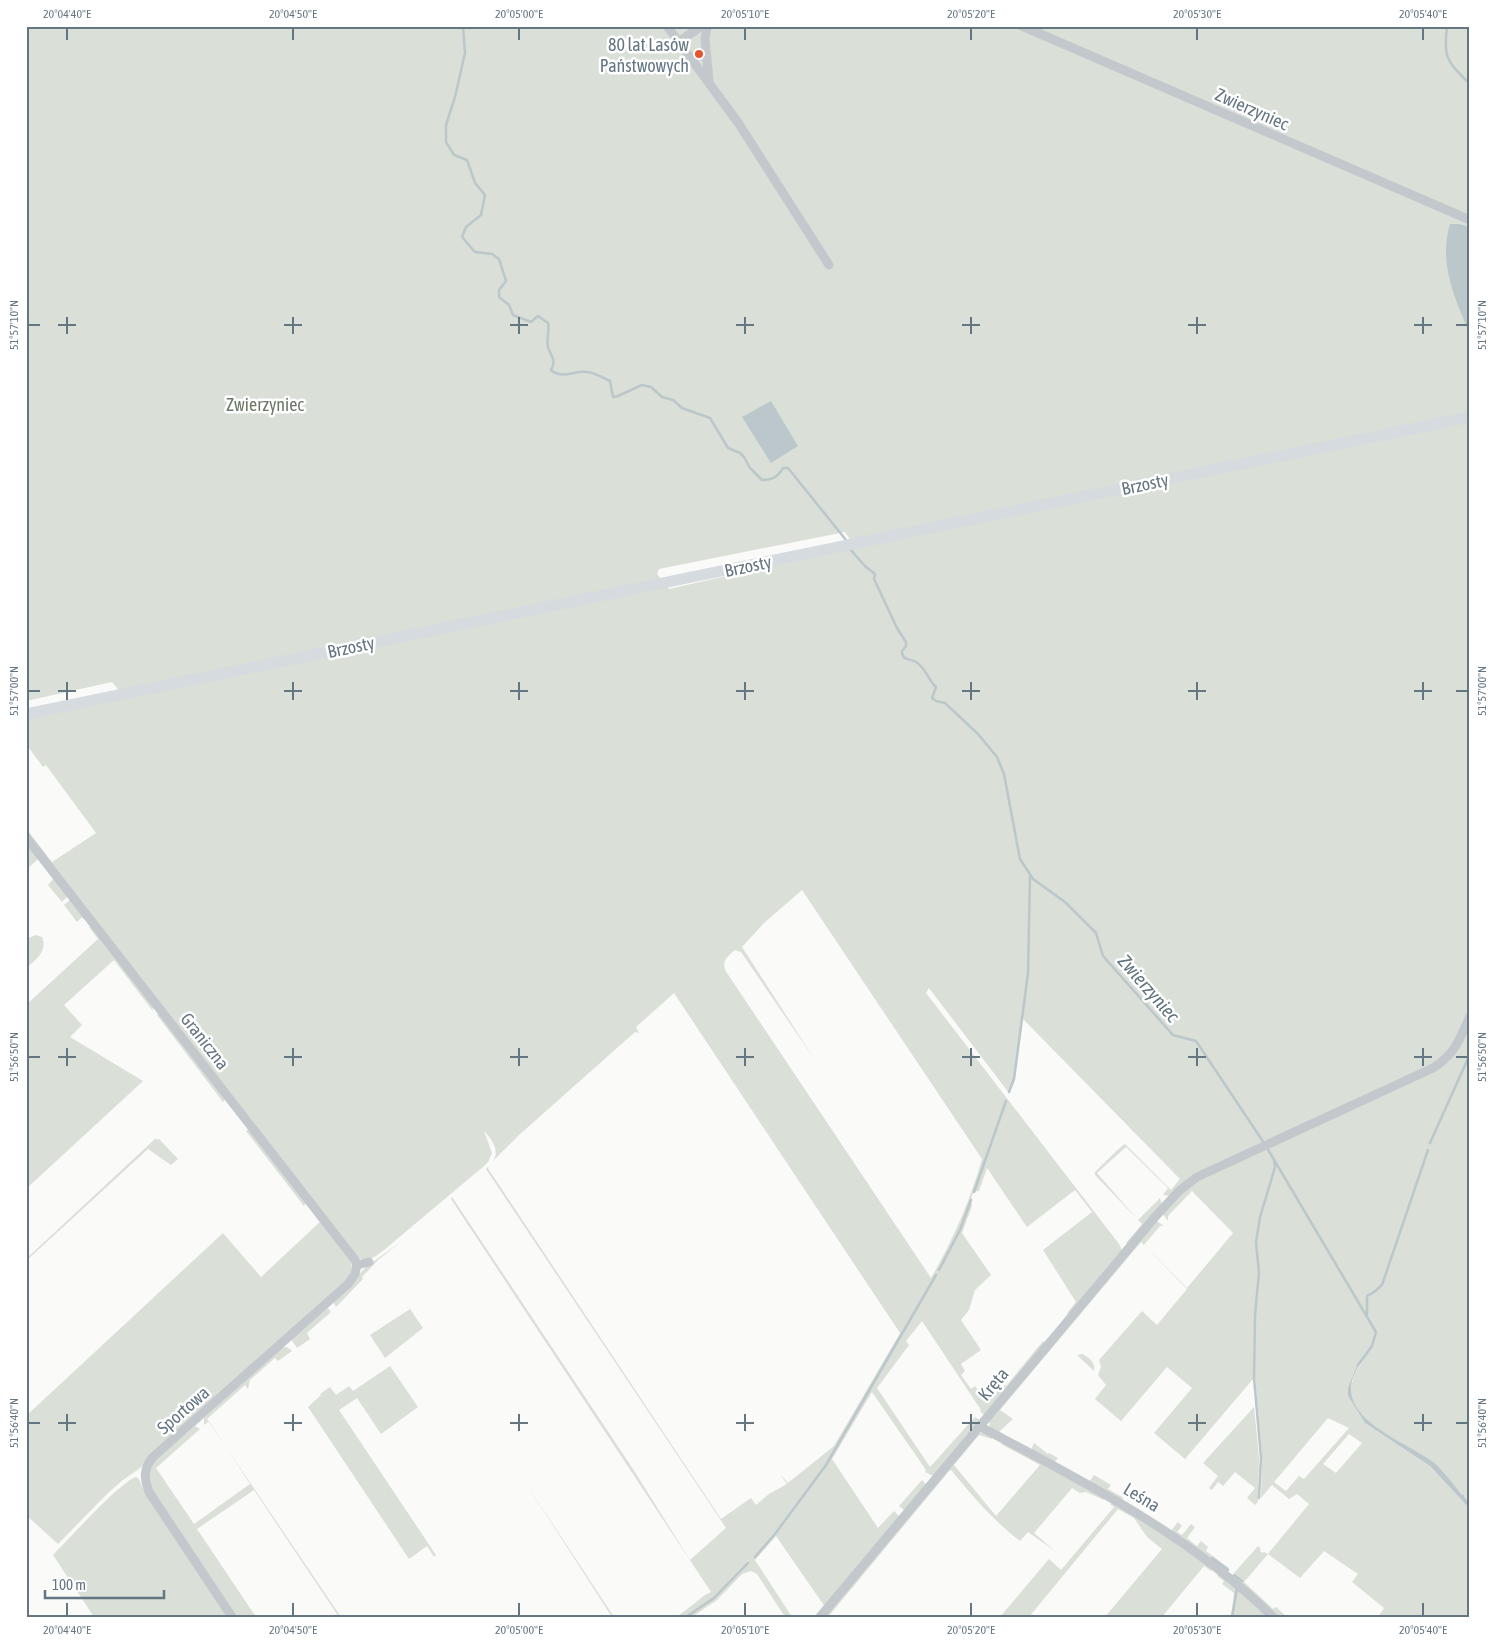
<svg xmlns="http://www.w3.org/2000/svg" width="1496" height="1643" font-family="'Asap Condensed',sans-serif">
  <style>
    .green { fill: #dadfd7; fill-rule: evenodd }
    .water { fill: #bbc7cb }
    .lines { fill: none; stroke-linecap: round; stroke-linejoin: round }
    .stream { stroke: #bbc7cb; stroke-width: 2.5 }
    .street { stroke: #c3c8cc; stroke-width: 9 }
    .secondary { stroke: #d6dbdf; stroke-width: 11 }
    .ticks { fill: none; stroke: #657683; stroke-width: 2 }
    .poi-dot { fill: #e4572e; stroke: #fff; stroke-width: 2 }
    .labels { text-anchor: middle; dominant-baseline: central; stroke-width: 5; stroke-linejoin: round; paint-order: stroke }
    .poi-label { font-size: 18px; fill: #657683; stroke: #fff; text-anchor: end }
    .street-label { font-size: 18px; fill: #657683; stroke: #fff }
    .park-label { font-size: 18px; fill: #687a64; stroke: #fff }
    .water-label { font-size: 19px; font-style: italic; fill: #60757c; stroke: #fff }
    .neatline { fill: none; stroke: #657683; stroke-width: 2 }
    .ticks-label { font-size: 12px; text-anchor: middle; fill: #657683 }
  </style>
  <rect width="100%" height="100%" fill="#fafaf8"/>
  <path class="green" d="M 26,26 L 1470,26 L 1470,1504 L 1463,1497 L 1464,1495 L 1461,1494 C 1452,1484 1444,1471 1433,1463 C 1404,1439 1322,1416 1361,1364 L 1359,1361 L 1348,1396 L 1365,1423 L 1430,1466 L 1470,1509 L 1470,1617 L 1378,1617 L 1384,1608 L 1352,1582 L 1358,1574 L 1324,1551 L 1300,1578 L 1268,1554 L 1309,1504 L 1297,1494 L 1289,1499 L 1272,1485 L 1261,1498 L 1262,1456 L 1255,1377 L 1255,1314 L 1254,1316 L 1253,1379 L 1185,1459 L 1154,1433 L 1192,1388 L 1167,1367 L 1121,1421 L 1095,1399 L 1106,1385 L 1098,1375 L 1101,1367 L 1099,1360 L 1142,1311 L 1157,1325 L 1187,1289 L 1141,1242 L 1000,1410 L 1013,1419 L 999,1432 L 990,1428 L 989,1421 L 1155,1220 L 1164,1226 L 1160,1226 L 1144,1245 L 1187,1288 L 1233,1233 L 1192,1191 L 1168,1216 L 1168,1221 L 1162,1213 L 1191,1184 L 1271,1147 L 1266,1140 L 1170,1196 L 1163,1195 L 1168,1188 L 1126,1147 L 1097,1173 L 1138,1220 L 1160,1198 L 1162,1205 L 1129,1243 L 1126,1243 L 1142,1224 L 1095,1175 L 1095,1172 C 1100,1167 1121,1146 1125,1144 L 1171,1190 L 1180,1179 L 1023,1019 L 1014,1081 L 1009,1093 L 929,988 L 926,993 L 1119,1244 L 1122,1250 L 1070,1314 L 1067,1313 L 1076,1302 L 1043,1250 L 1092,1212 L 1075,1190 L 1027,1227 L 987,1168 L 979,1191 L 973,1192 L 971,1200 L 972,1206 L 962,1233 L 991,1275 L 975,1290 L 969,1310 L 961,1320 L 981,1350 L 961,1364 L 965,1371 L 961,1375 L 971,1389 L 975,1386 L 986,1402 L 1005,1385 L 1006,1386 L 1043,1341 L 1045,1343 L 984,1415 L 980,1411 L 981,1410 L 922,1321 L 906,1341 L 909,1345 L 877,1388 L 930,1467 L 975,1417 L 980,1420 L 933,1476 L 925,1472 L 926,1470 L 872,1392 L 832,1459 L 878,1528 L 894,1511 L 900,1517 L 825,1607 L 776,1536 L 755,1560 L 792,1617 L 785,1617 L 757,1574 L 751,1571 L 742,1574 L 717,1600 L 692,1617 L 677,1617 L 705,1595 L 711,1592 L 451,1199 L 452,1197 L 633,1469 L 690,1560 L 726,1528 L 486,1169 L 487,1167 L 721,1519 L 751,1498 L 756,1505 L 769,1494 L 787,1484 L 780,1474 L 788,1483 L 834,1446 L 900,1333 L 674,993 L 636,1027 L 639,1033 L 635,1032 L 519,1135 L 493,1161 C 500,1151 492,1139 484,1131 L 492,1153 L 488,1162 L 484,1166 L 384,1250 C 375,1257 368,1263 357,1257 L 28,835 L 29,832 L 52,862 L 96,833 L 46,765 L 43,767 L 26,744 L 26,718 L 125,698 L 112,682 L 26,701 ZM 845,532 L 855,547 L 669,589 L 657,574 L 659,569 ZM 802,890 L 982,1159 C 970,1201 953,1240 931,1278 L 725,970 C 722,960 728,956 735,950 L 741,952 L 815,1060 L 742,947 L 764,923 ZM 1328,1418 L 1349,1428 L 1304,1479 L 1299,1476 L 1286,1491 L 1274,1482 ZM 1349,1434 L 1362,1443 L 1336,1473 L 1323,1464 Z
    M 26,842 L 68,896 L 62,902 L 48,885 L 53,879 L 38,859 L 26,870 Z
    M 71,899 L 84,918 L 84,920 L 82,917 L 77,922 L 64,905 Z
    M 89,927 L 91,927 L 154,1007 L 152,1010 L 114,960 L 64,1005 L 82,1025 L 70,1037 L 143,1081 L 26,1189 L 26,1005 L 98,939 Z
    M 36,935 L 42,937 C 48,951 36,960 26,968 L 26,939 Z
    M 159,1014 L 225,1099 L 223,1102 L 157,1015 Z
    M 249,1129 L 306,1203 L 304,1206 L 246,1131 Z
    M 156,1138 L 157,1140 L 159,1139 L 178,1159 L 171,1165 L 148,1149 L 26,1261 L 26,1259 Z
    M 321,1221 L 351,1262 L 352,1268 L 348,1280 L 140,1468 L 123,1480 L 108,1493 L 58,1544 L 26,1515 L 26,1416 L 223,1233 L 261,1277 Z
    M 402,1241 L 378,1260 L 362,1277 L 363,1279 L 336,1307 L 333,1302 L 366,1267 Z
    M 328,1308 L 331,1312 L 307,1333 L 310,1339 L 297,1348 L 291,1339 Z
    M 410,1309 L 423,1328 L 385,1358 L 370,1335 Z
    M 287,1347 L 292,1351 L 278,1361 L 275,1358 L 250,1380 L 248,1389 L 245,1385 L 207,1419 L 341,1617 L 339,1617 L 254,1490 L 197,1529 L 256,1617 L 235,1617 L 152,1493 C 149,1480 147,1470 156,1459 L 195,1426 L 200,1429 L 156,1468 L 194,1524 L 250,1484 L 209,1421 L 204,1425 L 204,1418 L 282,1348 Z
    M 1082,1354 C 1089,1357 1096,1363 1094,1371 L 1077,1355 Z
    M 390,1366 L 418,1407 L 381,1434 L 357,1398 L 339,1410 L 436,1555 L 434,1557 L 427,1546 L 409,1559 L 308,1407 L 321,1395 L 320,1394 L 330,1387 L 336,1395 L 349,1386 L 353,1391 Z
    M 1254,1407 L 1259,1457 L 1258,1502 L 1255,1505 L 1247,1498 L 1255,1488 L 1235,1472 L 1223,1486 L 1218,1482 L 1212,1490 L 1209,1488 L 1218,1476 L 1203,1463 Z
    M 978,1433 L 984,1433 L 992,1437 L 992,1439 L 979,1435 L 954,1465 L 996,1516 L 1040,1465 L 1001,1444 L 1002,1443 L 1104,1497 L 1104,1500 L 1086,1492 L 1080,1493 L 1072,1488 L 1034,1533 L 1055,1551 L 1028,1532 L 1020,1541 C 994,1521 972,1496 952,1471 L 950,1470 L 828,1617 L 824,1617 Z
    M 1034,1443 L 1048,1454 L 1049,1453 L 1058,1458 L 1054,1463 L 1031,1450 Z
    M 1094,1475 L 1111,1485 L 1108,1489 L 1124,1498 L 1120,1500 L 1089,1482 Z
    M 136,1477 L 139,1479 L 144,1491 L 227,1617 L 94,1617 L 53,1555 C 68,1540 121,1481 136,1477 Z
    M 922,1480 L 927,1485 L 905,1511 L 899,1506 Z
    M 525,1482 L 614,1617 L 612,1617 Z
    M 1114,1502 L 1213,1568 L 1211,1571 L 1204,1566 L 1162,1617 L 1105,1617 L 1162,1549 L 1147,1537 L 1134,1518 L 1118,1509 L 1029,1617 L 1000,1617 L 1049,1559 L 1061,1570 L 1114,1507 L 1110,1504 Z
    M 1178,1522 L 1182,1526 L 1177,1532 L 1182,1535 L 1191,1524 L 1195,1527 L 1187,1538 L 1197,1546 L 1201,1541 L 1208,1547 L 1206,1551 L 1229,1568 L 1227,1571 L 1170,1532 Z
    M 1258,1546 L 1261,1549 L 1260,1551 L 1262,1553 L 1264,1552 L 1268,1554 L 1244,1582 L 1273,1609 L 1276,1607 L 1287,1617 L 1277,1617 L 1233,1576 L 1234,1573 Z
    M 1220,1573 L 1269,1617 L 1231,1617 L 1234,1593 L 1222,1584 L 1224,1581 L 1217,1576 Z"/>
  <path class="water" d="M 1450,224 L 1459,224 L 1470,227 L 1470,334 C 1455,299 1438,263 1450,224 Z
    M 771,401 L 798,446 L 771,463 L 742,417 Z
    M 1359,1361 L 1361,1363 C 1323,1415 1403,1439 1433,1462 C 1444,1471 1453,1484 1461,1494 L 1464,1495 L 1464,1497 L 1470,1504 L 1470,1509 L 1430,1466 L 1365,1423 L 1348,1396 L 1348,1388 Z"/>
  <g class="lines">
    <path class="stream" d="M 463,26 L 465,53 L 455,97 L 446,125 L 446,142 L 454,155 L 467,160 L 475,183 L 485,195 L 481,215 L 466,227 L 462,237 L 475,252 L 492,254 L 499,259 L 506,281 L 499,290 L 499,297 L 509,305 L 513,315 L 531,322 L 538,316 L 548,323 C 550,331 546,339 548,347 C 551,357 557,360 551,370 C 563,380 574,370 587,372 C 594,372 603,378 610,381 L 613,397 L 618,396 L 642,385 L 651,387 L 662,397 L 673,400 L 682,408 L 710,418 L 728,448 L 740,453 L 744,457 L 750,468 L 762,480 C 772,480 778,477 783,468 L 788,468 L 846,540
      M 1447,26 C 1443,59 1447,61 1470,84
      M 850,549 L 865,566 L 875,574 L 874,579 L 897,628 L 906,642 L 906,646 L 902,651 C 902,661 909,658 916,662 C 926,668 928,680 936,687 L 932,698 L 936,701 L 945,703 L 978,734 L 997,757 L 1004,774 L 1020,859 L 1033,879 L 1065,902 L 1096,933 L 1103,956 L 1173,1035 L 1196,1041 L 1264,1143
      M 1009,1092 L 1014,1079 L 1028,973 L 1030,875
      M 1430,1143 L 1470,1054
      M 1267,1148 L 1376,1332 L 1372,1346 L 1358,1365
      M 974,1192 L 1006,1101
      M 939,1270 L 960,1230 L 971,1200
      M 1367,1315 L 1367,1296 L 1374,1292 L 1382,1285 L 1428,1150
      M 1259,1498 L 1261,1457 L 1254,1378 L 1255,1315 L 1259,1273 L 1256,1242 L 1260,1217 L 1273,1174 L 1275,1167 L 1274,1160
      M 755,1557 L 775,1534 L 826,1465 L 936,1275
      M 1212,1558 L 1228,1570
      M 1234,1575 L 1242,1581
      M 686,1617 L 714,1598 L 748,1563
      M 1232,1617 L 1237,1588"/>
    <path class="street" d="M 667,26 L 739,124 L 829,265
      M 707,26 L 705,39 L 709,81
      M 1022,26 L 1470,220
      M 679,42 L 701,26
      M 26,837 L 355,1260 L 357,1265
      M 979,1426 C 1082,1481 1189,1534 1273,1617
      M 232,1617 L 149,1492 C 144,1478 143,1469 153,1457 L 348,1284 L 355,1274 L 357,1265 L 369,1262
      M 820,1617 L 1155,1217 L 1179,1191 L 1197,1177 L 1433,1068 C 1455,1054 1460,1039 1470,1016"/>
    <path class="secondary" d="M 26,714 L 1470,417"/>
  </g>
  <path class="ticks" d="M 67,28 L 67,40M 293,28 L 293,40M 519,28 L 519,40M 745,28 L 745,40M 971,28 L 971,40M 1197,28 L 1197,40M 1423,28 L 1423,40M 67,317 L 67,334M 293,317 L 293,334M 519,317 L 519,334M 745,317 L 745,334M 971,317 L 971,334M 1197,317 L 1197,334M 1423,317 L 1423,334M 28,325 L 40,325M 58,325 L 76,325M 284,325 L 302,325M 510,325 L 528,325M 736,325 L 754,325M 962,325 L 980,325M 1188,325 L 1206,325M 1414,325 L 1432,325M 1456,325 L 1468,325M 67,682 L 67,700M 293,682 L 293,700M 519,682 L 519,700M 745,682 L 745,700M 971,682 L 971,700M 1197,682 L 1197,700M 1423,682 L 1423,700M 28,691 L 40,691M 58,691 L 76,691M 284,691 L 302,691M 510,691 L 528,691M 736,691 L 754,691M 962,691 L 980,691M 1188,691 L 1206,691M 1414,691 L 1432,691M 1456,691 L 1468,691M 67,1048 L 67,1066M 293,1048 L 293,1066M 519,1048 L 519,1066M 745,1048 L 745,1066M 971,1048 L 971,1066M 1197,1048 L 1197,1066M 1423,1048 L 1423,1066M 28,1057 L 40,1057M 58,1057 L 76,1057M 284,1057 L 302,1057M 510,1057 L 528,1057M 736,1057 L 754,1057M 962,1057 L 980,1057M 1188,1057 L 1206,1057M 1414,1057 L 1432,1057M 1456,1057 L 1468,1057M 67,1414 L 67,1431M 293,1414 L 293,1431M 519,1414 L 519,1431M 745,1414 L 745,1431M 971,1414 L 971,1431M 1197,1414 L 1197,1431M 1423,1414 L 1423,1431M 28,1423 L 40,1423M 58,1423 L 76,1423M 284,1423 L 302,1423M 510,1423 L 528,1423M 736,1423 L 754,1423M 962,1423 L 980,1423M 1188,1423 L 1206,1423M 1414,1423 L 1432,1423M 1456,1423 L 1468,1423M 67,1603 L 67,1616M 293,1603 L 293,1616M 519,1603 L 519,1616M 745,1603 L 745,1616M 971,1603 L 971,1616M 1197,1603 L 1197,1616M 1423,1603 L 1423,1616"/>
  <circle class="poi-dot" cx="699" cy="54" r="5"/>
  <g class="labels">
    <g class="poi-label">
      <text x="689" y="44">80 lat Lasów<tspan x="689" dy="21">Państwowych</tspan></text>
    </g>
    <g class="street-label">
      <text transform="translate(1252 109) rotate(24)">Zwierzyniec</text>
      <text transform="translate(1145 484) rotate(-12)">Brzosty</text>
      <text transform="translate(748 566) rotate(-12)">Brzosty</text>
      <text transform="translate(351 647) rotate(-12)">Brzosty</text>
      <text transform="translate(205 1041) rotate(52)">Graniczna</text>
      <text transform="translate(993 1384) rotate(-50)">Kręta</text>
      <text transform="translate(183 1410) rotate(-41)">Sportowa</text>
      <text transform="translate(1142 1497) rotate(31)">Leśna</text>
    </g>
    <g class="park-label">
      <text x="265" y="404">Zwierzyniec</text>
    </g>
    <g class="water-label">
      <text transform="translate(1149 988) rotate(49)">Zwierzyniec</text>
    </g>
  </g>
  <rect width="1496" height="1643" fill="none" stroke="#ffffff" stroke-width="55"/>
  <path d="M45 1590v8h119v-8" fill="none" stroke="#657683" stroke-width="2.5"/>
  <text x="52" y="1590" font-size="15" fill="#657683" stroke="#ffffff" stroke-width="4" paint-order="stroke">100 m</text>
  <rect x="28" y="28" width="1440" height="1588" class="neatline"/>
  <g class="ticks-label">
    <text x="67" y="18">20°04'40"E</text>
    <text x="293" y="18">20°04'50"E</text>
    <text x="519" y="18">20°05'00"E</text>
    <text x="745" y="18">20°05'10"E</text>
    <text x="971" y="18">20°05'20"E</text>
    <text x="1197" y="18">20°05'30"E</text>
    <text x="1423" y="18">20°05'40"E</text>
    <text transform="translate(14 325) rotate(-90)" y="4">51°57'10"N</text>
    <text transform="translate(1482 325) rotate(-90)" y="4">51°57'10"N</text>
    <text transform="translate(14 691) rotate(-90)" y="4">51°57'00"N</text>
    <text transform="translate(1482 691) rotate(-90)" y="4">51°57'00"N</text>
    <text transform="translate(14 1057) rotate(-90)" y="4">51°56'50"N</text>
    <text transform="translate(1482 1057) rotate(-90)" y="4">51°56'50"N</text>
    <text transform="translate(14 1423) rotate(-90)" y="4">51°56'40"N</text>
    <text transform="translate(1482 1423) rotate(-90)" y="4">51°56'40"N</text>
    <text x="67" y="1634">20°04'40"E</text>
    <text x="293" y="1634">20°04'50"E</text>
    <text x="519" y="1634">20°05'00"E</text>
    <text x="745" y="1634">20°05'10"E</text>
    <text x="971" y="1634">20°05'20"E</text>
    <text x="1197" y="1634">20°05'30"E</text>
    <text x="1423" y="1634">20°05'40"E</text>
  </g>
</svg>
